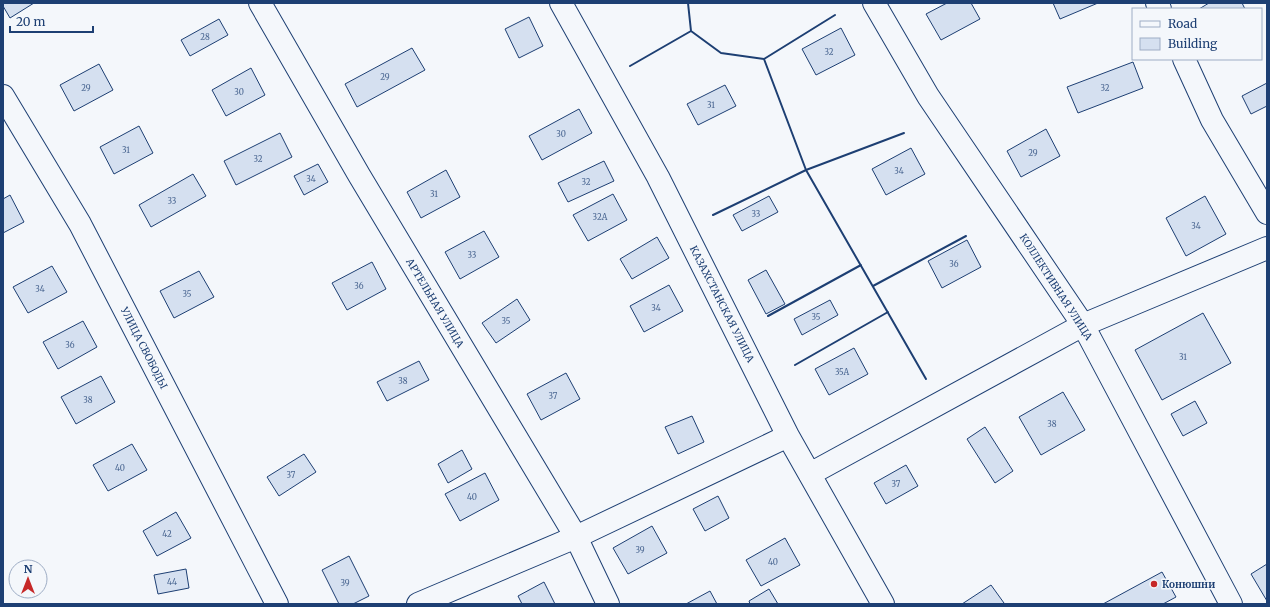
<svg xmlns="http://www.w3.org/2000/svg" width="1270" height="607" font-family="Merriweather,serif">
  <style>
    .building { fill: #d5e0f0; stroke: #1d3f73 }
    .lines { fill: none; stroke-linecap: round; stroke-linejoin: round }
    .minor-casing { stroke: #1d3f73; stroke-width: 24 }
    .minor { stroke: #f4f7fb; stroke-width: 22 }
    .wall { stroke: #1d3f73; stroke-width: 2 }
    .poi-dot { fill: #c62828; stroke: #f4f7fb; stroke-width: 1.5 }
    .labels { text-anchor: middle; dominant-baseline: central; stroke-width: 3; stroke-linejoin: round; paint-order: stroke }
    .number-label { font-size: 8px; fill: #4b6792 }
    .street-label { font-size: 10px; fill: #1d3f73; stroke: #f4f7fb }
    .poi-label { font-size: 10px; font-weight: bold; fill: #1d3f73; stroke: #f4f7fb; text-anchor: start }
  </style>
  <rect width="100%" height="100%" fill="#f4f7fb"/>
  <path class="building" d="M 3,3 L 34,3 L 10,18 L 3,6 Z
    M 947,3 L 971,3 L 980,19 L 941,40 L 926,14 Z
    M 1053,3 L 1098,3 L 1060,19 Z
    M 1209,3 L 1242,3 L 1245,9 L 1199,9 Z
    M 529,17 L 543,46 L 519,58 L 505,29 Z
    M 219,19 L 228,35 L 190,56 L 181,40 Z
    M 841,28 L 855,55 L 816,75 L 802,49 Z
    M 412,48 L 425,70 L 357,107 L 345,84 Z
    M 1133,62 L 1143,88 L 1078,113 L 1067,87 Z
    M 99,64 L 113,90 L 74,111 L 60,85 Z
    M 251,68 L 265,95 L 226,116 L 212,90 Z
    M 1267,83 L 1267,106 L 1251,114 L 1242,96 Z
    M 725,85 L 736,106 L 698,125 L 687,104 Z
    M 579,109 L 592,133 L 542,160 L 529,136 Z
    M 139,126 L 153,153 L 114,174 L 100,147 Z
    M 1046,129 L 1060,156 L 1021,177 L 1007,151 Z
    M 280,133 L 292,157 L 236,185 L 224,161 Z
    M 911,148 L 925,174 L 886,195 L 872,169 Z
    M 604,161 L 614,181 L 568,202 L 558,183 Z
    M 318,164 L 328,182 L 304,195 L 294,176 Z
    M 446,170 L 460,197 L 421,218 L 407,192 Z
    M 193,174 L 206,196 L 151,227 L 139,205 Z
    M 613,194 L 627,220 L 588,241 L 573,215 Z
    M 10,195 L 24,222 L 3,233 L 3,199 Z
    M 769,196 L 778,212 L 742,231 L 733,215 Z
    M 1205,196 L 1226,234 L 1186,256 L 1166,218 Z
    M 484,231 L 499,257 L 460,279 L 445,252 Z
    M 657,237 L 669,258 L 632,279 L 620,259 Z
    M 967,240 L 981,267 L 942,288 L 928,261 Z
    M 372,262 L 386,289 L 347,310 L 332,283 Z
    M 52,266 L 67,292 L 28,313 L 13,287 Z
    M 766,270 L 785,304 L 766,314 L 748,280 Z
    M 199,271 L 214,297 L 174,318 L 160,291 Z
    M 669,285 L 683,311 L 644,332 L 630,306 Z
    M 517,299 L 530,320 L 496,343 L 482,323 Z
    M 830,300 L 838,315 L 802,335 L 794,319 Z
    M 1203,313 L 1231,363 L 1162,400 L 1135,350 Z
    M 83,321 L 97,347 L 58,369 L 43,342 Z
    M 854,348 L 868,374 L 829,395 L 815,369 Z
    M 419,361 L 429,380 L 387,401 L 377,382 Z
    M 566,373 L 580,399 L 541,420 L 527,394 Z
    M 101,376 L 115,402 L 76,424 L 61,397 Z
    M 1063,392 L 1085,430 L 1041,455 L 1019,417 Z
    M 1195,401 L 1207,423 L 1183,436 L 1171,414 Z
    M 692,416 L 704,442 L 678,454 L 665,427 Z
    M 985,427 L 1013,471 L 995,483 L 967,439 Z
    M 132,444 L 147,470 L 108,491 L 93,465 Z
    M 462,450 L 472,469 L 448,483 L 438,464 Z
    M 304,454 L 316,472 L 279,496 L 267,477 Z
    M 906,465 L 918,486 L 886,504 L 874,483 Z
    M 485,473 L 499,500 L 460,521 L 445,494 Z
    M 718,496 L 729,518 L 705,531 L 693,509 Z
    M 176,512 L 191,538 L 157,556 L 143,531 Z
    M 652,526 L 667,553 L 628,574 L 613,548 Z
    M 785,538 L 800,565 L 761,586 L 746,560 Z
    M 349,556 L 369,596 L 353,604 L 339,604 L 322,570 Z
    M 1267,564 L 1267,601 L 1251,574 Z
    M 186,569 L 189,588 L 158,594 L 154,575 Z
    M 1162,572 L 1176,597 L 1163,604 L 1103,604 Z
    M 544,582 L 555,604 L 522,604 L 518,596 Z
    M 991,585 L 1004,603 L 1002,604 L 962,604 Z
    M 769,589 L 778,604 L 750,604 L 749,601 Z
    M 710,591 L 717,604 L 686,604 Z"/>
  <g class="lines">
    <g class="minor-casing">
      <path id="minor" d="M 260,3 L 359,175 L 576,537 L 608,604
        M 561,3 L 658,177 L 788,436 L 883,604
        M 874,3 L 928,96 L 1083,325 L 1231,604
        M 1157,3 L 1160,9
        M 1184,59 L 1212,120 L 1267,213
        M 3,96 L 80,224 L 277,604
        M 810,474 L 1083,325 L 1267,248
        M 418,604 L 576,537 L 788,436"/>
    </g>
    <use href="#minor" class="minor"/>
    <path class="wall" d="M 688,3 L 691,31 L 721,53 L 764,59 L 835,15
      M 764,59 L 806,170 L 926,379
      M 630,66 L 691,31
      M 713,215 L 806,170 L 904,133
      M 873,286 L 966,236
      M 768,316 L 861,265
      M 795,365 L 888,312"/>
  </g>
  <circle class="poi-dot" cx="1154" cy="584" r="4"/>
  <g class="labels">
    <g class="number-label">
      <text x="205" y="37">28</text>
      <text x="829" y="52">32</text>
      <text x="385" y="77">29</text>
      <text x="86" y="88">29</text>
      <text x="1105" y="88">32</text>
      <text x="239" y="92">30</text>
      <text x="711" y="105">31</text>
      <text x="561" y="134">30</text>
      <text x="126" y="150">31</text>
      <text x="1033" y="153">29</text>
      <text x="258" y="159">32</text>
      <text x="899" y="171">34</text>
      <text x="311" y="179">34</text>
      <text x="586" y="182">32</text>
      <text x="434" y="194">31</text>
      <text x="172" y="201">33</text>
      <text x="756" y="214">33</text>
      <text x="600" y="217">32А</text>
      <text x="1196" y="226">34</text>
      <text x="472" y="255">33</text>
      <text x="954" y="264">36</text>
      <text x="359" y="286">36</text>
      <text x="40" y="289">34</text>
      <text x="187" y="294">35</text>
      <text x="656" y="308">34</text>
      <text x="816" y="317">35</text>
      <text x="506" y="321">35</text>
      <text x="70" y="345">36</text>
      <text x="1183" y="357">31</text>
      <text x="842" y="372">35А</text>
      <text x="403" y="381">38</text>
      <text x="553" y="396">37</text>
      <text x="88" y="400">38</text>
      <text x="1052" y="424">38</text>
      <text x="120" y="468">40</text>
      <text x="291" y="475">37</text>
      <text x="896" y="484">37</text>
      <text x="472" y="497">40</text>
      <text x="167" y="534">42</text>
      <text x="640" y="550">39</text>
      <text x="773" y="562">40</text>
      <text x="172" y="582">44</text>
      <text x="345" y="583">39</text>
    </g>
    <g class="street-label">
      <text transform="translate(1056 287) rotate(57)">КОЛЛЕКТИВНАЯ УЛИЦА</text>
      <text transform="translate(435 303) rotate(59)">АРТЕЛЬНАЯ УЛИЦА</text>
      <text transform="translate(722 304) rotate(63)">КАЗАХСТАНСКАЯ УЛИЦА</text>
      <text transform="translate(144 348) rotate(63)">УЛИЦА СВОБОДЫ</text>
    </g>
    <g class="poi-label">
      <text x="1162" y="584">Конюшни</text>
    </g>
  </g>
  <rect width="1270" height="607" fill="none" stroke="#1d3f73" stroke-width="8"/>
  <rect x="1132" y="8" width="130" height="52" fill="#f4f7fb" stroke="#9eadc5"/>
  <rect x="1140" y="21" width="20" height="6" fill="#f4f7fb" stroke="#9eadc5"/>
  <text x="1168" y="28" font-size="12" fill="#1d3f73">Road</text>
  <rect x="1140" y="38" width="20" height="12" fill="#d5e0f0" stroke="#9eadc5"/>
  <text x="1168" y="48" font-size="12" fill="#1d3f73">Building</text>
  <g transform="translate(28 579)"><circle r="19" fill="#f4f7fb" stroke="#9eadc5"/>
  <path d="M0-3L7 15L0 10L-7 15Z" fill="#c62828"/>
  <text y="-6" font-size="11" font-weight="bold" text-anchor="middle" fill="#1d3f73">N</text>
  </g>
  <path d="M10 26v6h83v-6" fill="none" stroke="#1d3f73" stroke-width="2"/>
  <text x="16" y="26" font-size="12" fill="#1d3f73" stroke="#f4f7fb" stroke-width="3" paint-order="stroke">20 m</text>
</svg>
